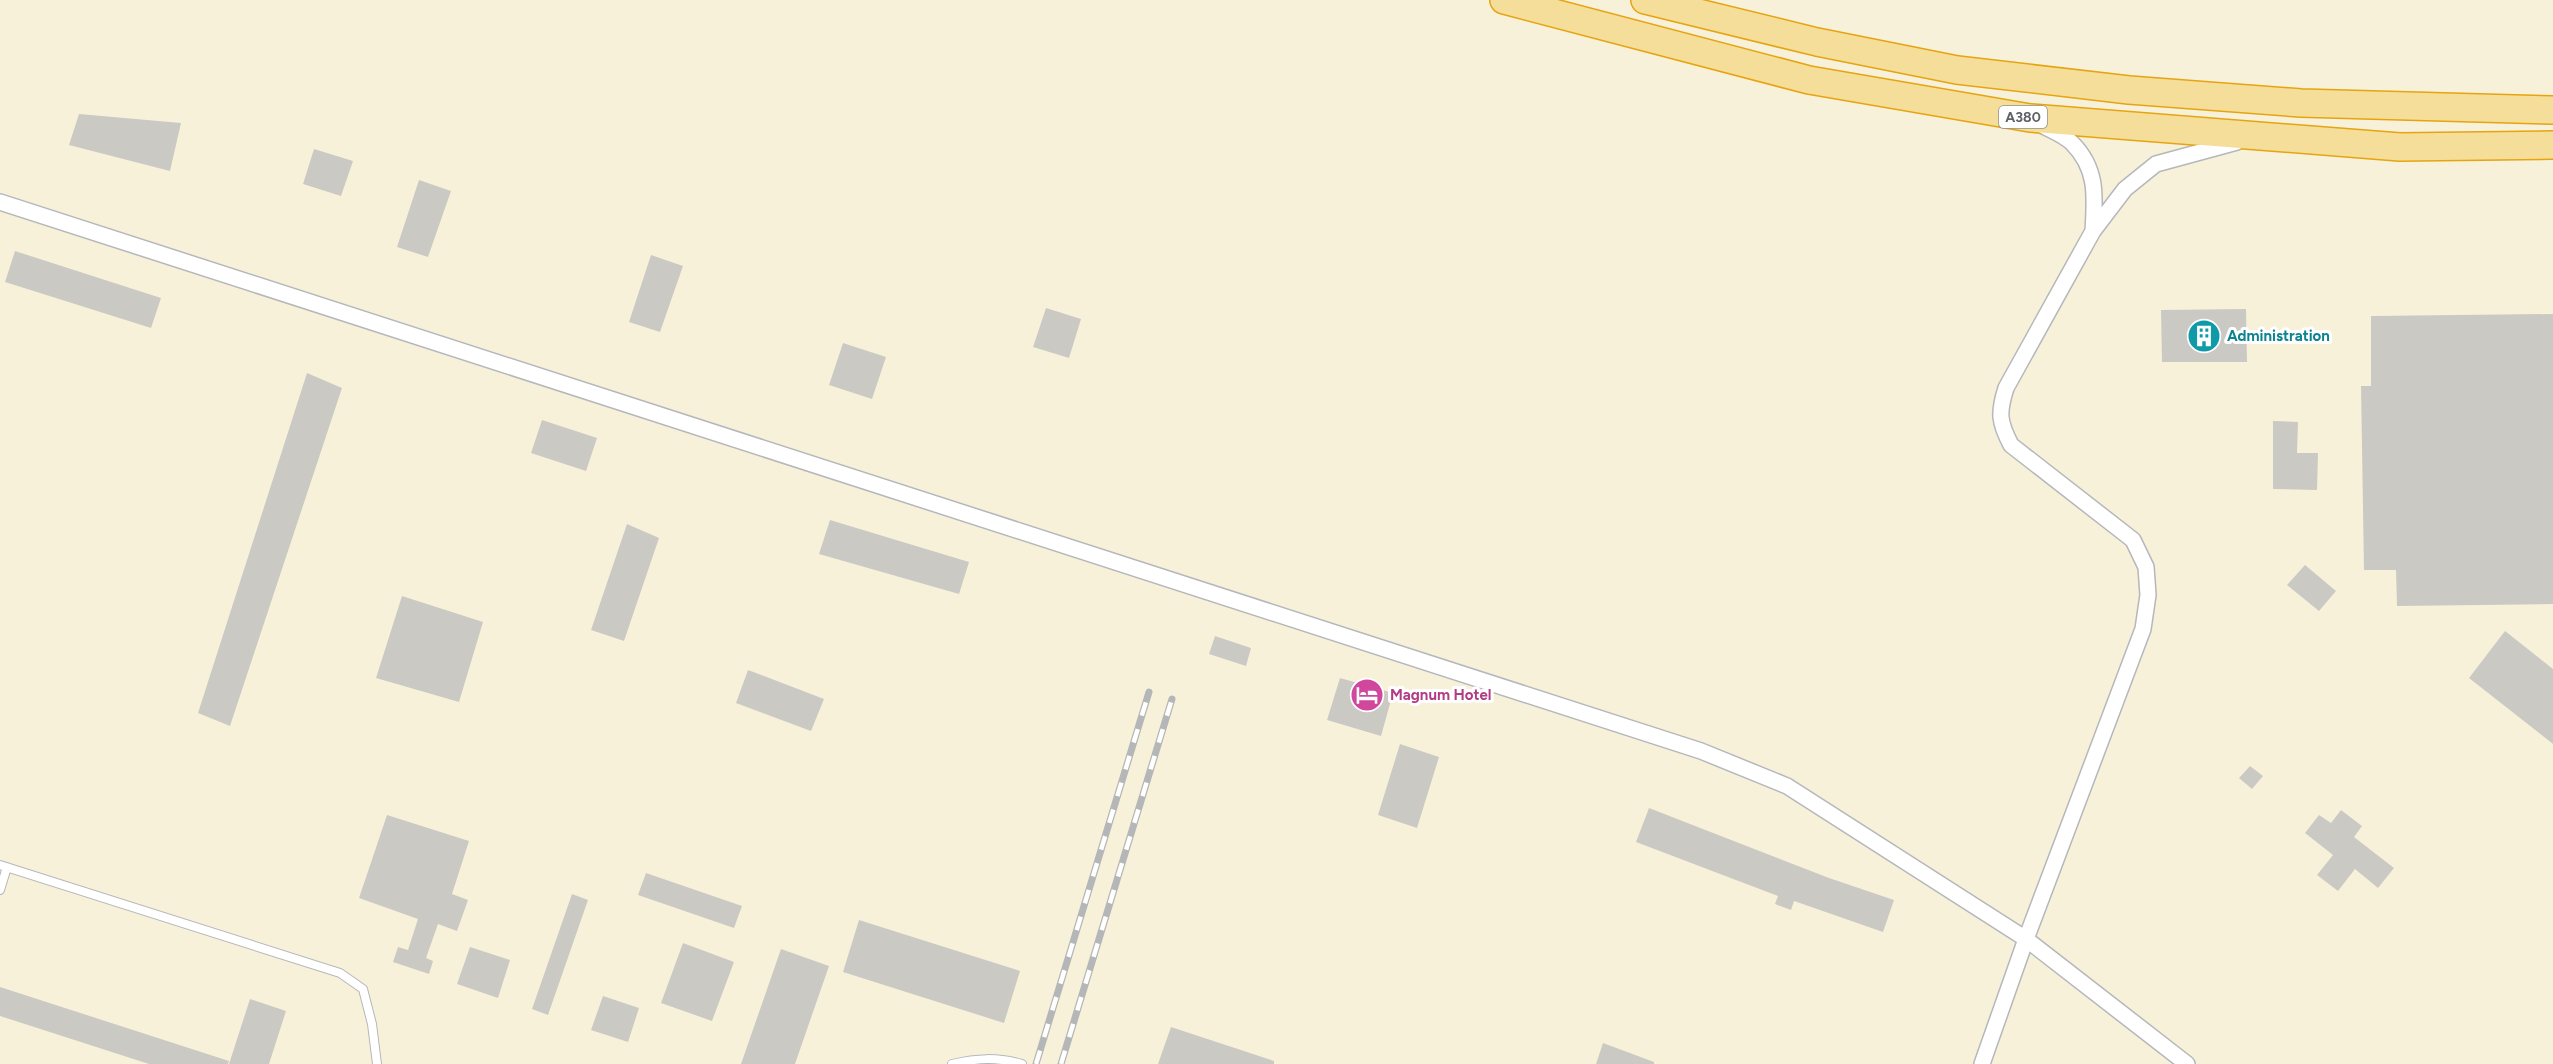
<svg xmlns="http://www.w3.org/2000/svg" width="2553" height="1064" font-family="Figtree,sans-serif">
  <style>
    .sand { fill: #f8f1da }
    .building { fill: #cbc9c4 }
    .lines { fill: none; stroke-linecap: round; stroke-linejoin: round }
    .lane-casing { stroke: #b5b7bb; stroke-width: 10 }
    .street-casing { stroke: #b5b7bb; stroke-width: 18 }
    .highway-casing { stroke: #e6a411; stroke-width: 30 }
    .lane { stroke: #fff; stroke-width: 8 }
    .street { stroke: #fff; stroke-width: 15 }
    .highway { stroke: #f5de99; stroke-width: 27 }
    .rail-casing { stroke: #b5b6b7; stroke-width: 7 }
    .rail { stroke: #fff; stroke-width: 4.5; stroke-dasharray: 14; stroke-linecap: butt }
    .labels { text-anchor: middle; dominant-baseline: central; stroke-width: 6; stroke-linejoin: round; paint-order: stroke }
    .shield { fill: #fff; stroke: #8f9195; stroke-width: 1.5 }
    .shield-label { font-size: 14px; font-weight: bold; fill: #5f6267 }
    .culture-label { font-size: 15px; font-weight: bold; fill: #0d838f; stroke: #fff; text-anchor: start }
    .hotel-label { font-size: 15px; font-weight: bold; fill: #b23c85; stroke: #fff; text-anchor: start }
  </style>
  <rect width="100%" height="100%" fill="#f0eee8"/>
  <path class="sand" d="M 0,0 L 2553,0 L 2553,1064 L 0,1064 Z"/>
  <path class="building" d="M 79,114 L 181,123 L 170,171 L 69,145 Z
    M 314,149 L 353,161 L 341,196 L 303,184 Z
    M 419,180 L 451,191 L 428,257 L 397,247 Z
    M 15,251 L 161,298 L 151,328 L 5,282 Z
    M 651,255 L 683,266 L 660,332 L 629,322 Z
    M 1046,308 L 1081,319 L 1069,358 L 1033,347 Z
    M 2246,309 L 2247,362 L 2162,362 L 2161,310 Z
    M 2553,314 L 2553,604 L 2397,606 L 2396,570 L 2364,570 L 2361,386 L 2371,386 L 2371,316 Z
    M 843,343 L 886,357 L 872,399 L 829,385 Z
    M 307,373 L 342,388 L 230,726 L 198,713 Z
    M 542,420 L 597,438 L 586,471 L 531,453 Z
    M 2273,421 L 2298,422 L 2297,453 L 2318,453 L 2317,490 L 2273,489 Z
    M 830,520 L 969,562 L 959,594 L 819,554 Z
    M 627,524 L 659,538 L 624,641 L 591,630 Z
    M 2305,565 L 2336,591 L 2319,611 L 2287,585 Z
    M 402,596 L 483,622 L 459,702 L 376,678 Z
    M 2505,631 L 2553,669 L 2553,744 L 2469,678 Z
    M 1215,636 L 1251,648 L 1246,666 L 1209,654 Z
    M 748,670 L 824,699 L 811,731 L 736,703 Z
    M 1340,678 L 1393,693 L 1381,736 L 1327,720 Z
    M 1400,744 L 1439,757 L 1417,828 L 1378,815 Z
    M 2250,766 L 2263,776 L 2252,789 L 2239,778 Z
    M 1649,808 L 1829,878 L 1894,900 L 1883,932 L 1794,901 L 1791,910 L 1775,904 L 1778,896 L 1636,842 Z
    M 2341,810 L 2362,826 L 2354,837 L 2394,868 L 2378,888 L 2355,869 L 2338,891 L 2317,875 L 2333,855 L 2305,833 L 2319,815 L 2331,823 Z
    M 387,815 L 469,841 L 452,894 L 468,900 L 457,931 L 438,924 L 426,958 L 433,961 L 429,974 L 393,962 L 398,947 L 408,950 L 418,919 L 359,898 Z
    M 646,873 L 742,906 L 734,928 L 638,895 Z
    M 572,894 L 588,900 L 548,1015 L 532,1009 Z
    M 859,920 L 1020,971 L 1004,1023 L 843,972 Z
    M 683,943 L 734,962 L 712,1021 L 661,1003 Z
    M 470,947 L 510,960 L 498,998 L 457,984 Z
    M 781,949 L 829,966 L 795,1064 L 741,1064 Z
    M 0,987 L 229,1061 L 228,1064 L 149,1064 L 0,1016 Z
    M 603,996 L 639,1008 L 628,1042 L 591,1030 Z
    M 250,999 L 286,1011 L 269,1064 L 229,1064 Z
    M 1171,1027 L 1274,1061 L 1274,1064 L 1158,1064 Z
    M 1603,1043 L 1654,1062 L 1654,1064 L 1596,1064 Z"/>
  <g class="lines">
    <g class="lane-casing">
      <path id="lane" d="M 0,865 L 340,973 L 363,989 L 372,1024 L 377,1064
        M 0,890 L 7,867
        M 952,1064 C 977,1058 997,1057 1022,1064"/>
    </g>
    <g class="street-casing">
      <path id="street" d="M 2040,124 C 2050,130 2064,135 2072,143 C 2098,169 2095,197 2093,231
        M 0,202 L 1701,751 L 1787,786 L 2026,939 L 2187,1064
        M 1982,1064 L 2026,939 L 2143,629 L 2148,595 L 2146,567 L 2133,540 L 2011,445 C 1999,422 1998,413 2006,388 L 2093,231 L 2125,189 L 2156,164 L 2237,142"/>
    </g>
    <g class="highway-casing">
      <path id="highway" d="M 1504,0 L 1809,80 L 2030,118 L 2400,147 L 2553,145
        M 1645,0 L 1817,42 L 1957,70 L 2129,90 L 2301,103 L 2553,110"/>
    </g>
    <use href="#lane" class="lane"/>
    <use href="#street" class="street"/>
    <use href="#highway" class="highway"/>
    <g class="rail-casing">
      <path id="rail" d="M 1036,1064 L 1149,692
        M 1061,1064 L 1172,699"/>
    </g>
    <use href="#rail" class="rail"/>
  </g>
  <defs>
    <g id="building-disc" transform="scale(1.725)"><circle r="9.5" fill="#0f9aa8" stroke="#fff"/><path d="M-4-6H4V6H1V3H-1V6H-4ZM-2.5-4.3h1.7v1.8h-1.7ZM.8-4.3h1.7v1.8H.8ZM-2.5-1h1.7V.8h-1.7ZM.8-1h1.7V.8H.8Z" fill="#fff"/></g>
    <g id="hotel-disc" transform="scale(1.725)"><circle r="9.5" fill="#d1479c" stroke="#fff"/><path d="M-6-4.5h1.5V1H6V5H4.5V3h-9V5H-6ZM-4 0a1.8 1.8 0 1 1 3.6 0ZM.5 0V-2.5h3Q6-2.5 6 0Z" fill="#fff"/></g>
  </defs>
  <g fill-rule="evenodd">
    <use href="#building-disc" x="2204" y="336"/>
    <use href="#hotel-disc" x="1367" y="695"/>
  </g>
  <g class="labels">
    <rect class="shield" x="1999" y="106" width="48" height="22" rx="4.5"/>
    <g class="shield-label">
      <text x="2023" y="117">A380</text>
    </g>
    <g class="culture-label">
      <text x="2227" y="336">Administration</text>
    </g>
    <g class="hotel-label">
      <text x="1390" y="695">Magnum Hotel</text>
    </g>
  </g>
</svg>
